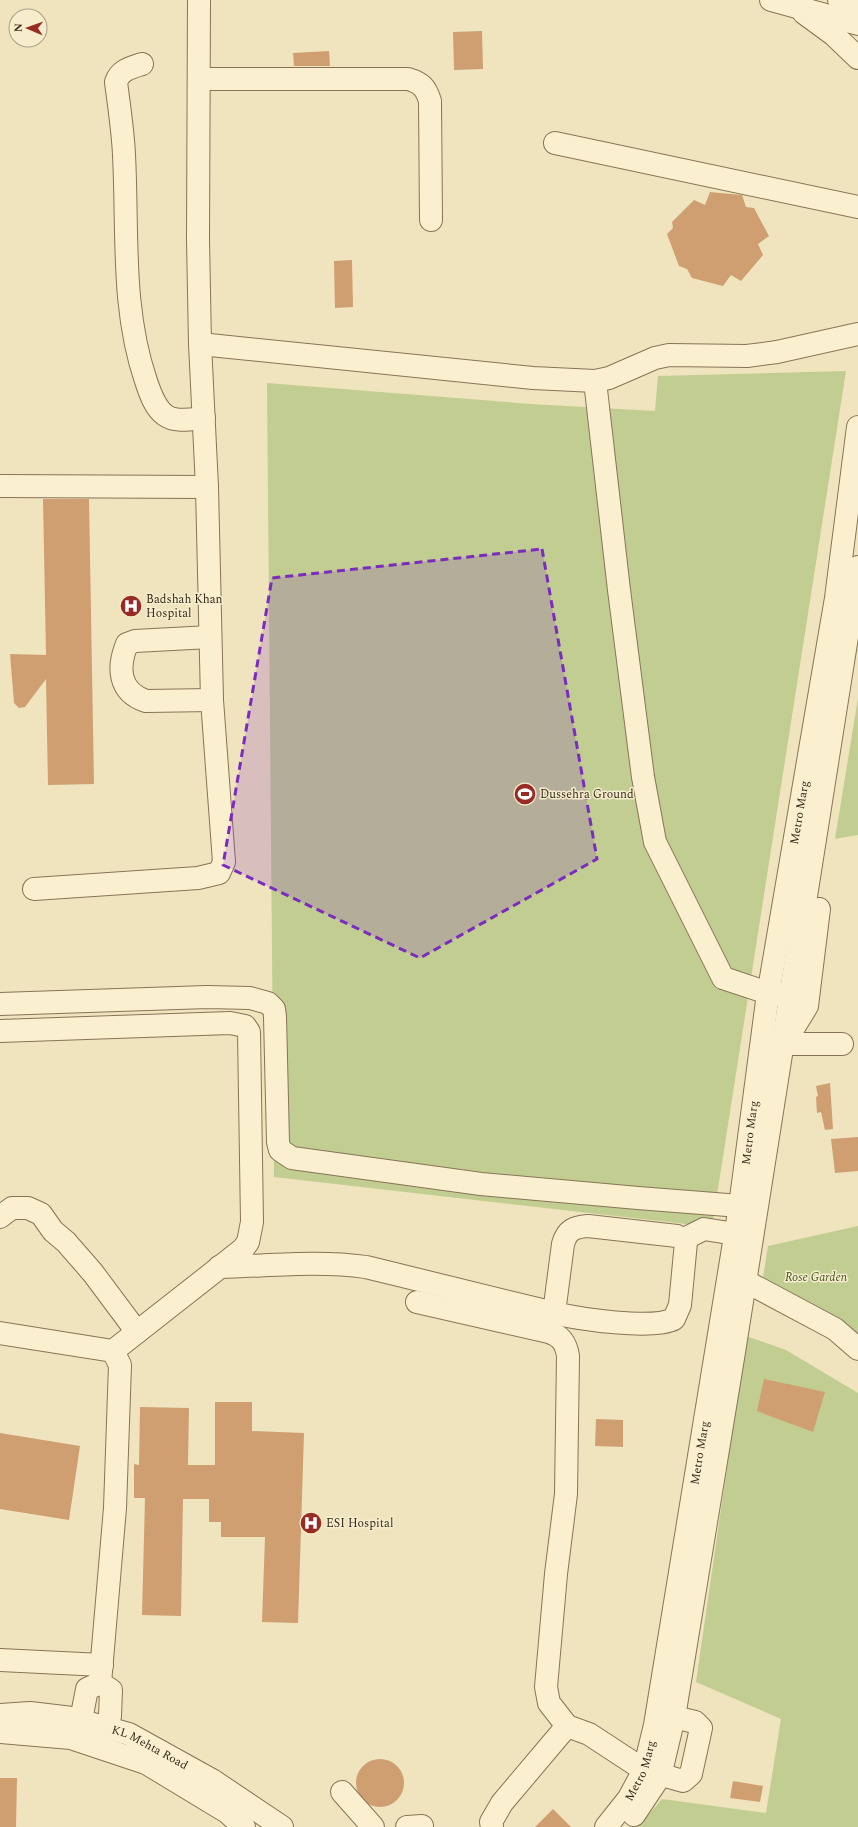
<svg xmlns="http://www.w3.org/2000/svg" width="858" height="1827" font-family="Spectral,serif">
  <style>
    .green { fill: #c2cd91 }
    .building { fill: #cf9f71 }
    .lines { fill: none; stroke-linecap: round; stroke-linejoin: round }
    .minor-casing { stroke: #877456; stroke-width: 24 }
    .minor { stroke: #faf0d0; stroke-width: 22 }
    .marked { fill: #7b2cbf; fill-opacity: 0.2; stroke: #7b2cbf; stroke-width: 3; stroke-dasharray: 8 5; stroke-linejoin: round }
    .labels { text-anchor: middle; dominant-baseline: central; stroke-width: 3; stroke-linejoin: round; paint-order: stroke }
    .poi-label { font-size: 12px; fill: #362a1b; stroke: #f6edcd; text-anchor: start }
    .street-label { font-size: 12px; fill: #362a1b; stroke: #f6edcd }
    .park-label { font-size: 12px; font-style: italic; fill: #435321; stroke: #f6edcd }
  </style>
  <rect width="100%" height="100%" fill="#efe4bd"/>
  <path class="green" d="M 846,371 L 712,1227 L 274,1177 L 267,383 L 531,404 L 655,411 L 658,376 Z
    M 858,698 L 858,835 L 835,839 Z
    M 858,1226 L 858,1342 L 760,1297 L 768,1246 Z
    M 746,1336 L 786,1350 L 858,1393 L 858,1827 L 638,1827 L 662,1799 L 766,1813 L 781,1719 L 696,1682 Z"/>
  <path class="building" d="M 482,31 L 483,69 L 454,70 L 453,32 Z
    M 329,51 L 330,66 L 294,66 L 293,53 Z
    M 710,192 L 742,195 L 746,207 L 754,208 L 769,236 L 758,244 L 763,255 L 741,281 L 731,275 L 723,286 L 692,278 L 687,269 L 679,266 L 667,234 L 673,228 L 672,222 L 694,200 L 705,205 Z
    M 352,260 L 353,307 L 335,308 L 334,261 Z
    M 43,499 L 89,499 L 94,784 L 48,785 L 46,679 L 25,707 L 19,708 L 14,703 L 10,654 L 46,655 Z
    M 830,1083 L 833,1129 L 825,1130 L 821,1112 L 817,1113 L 816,1097 L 818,1096 L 816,1086 Z
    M 858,1137 L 858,1171 L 835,1173 L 831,1139 Z
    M 764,1379 L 825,1392 L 813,1432 L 757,1411 Z
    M 215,1402 L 252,1402 L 252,1431 L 304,1433 L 298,1623 L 262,1622 L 265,1537 L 221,1537 L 221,1522 L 209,1522 L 209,1499 L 183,1499 L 181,1616 L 142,1615 L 145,1498 L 134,1498 L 134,1464 L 139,1465 L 140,1407 L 189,1408 L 188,1465 L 215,1465 Z
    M 596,1419 L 623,1420 L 623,1447 L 595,1446 Z
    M 0,1433 L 80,1446 L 69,1520 L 0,1509 Z
    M356 1783a24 24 0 1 1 48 0a24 24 0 1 1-48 0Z
    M 0,1778 L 17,1778 L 16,1827 L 0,1827 Z
    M 733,1781 L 763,1786 L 760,1802 L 730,1798 Z
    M 553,1809 L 571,1827 L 535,1827 Z"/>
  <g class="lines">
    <g class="minor-casing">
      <g id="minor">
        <path d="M 771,0 L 858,24"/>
        <path d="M 839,0 L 858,5"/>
        <path d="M 804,13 L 834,35 L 858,58"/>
        <path d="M 142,64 C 130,68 120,70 116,82 C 119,106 123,131 124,155 C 128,231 121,308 146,381 C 150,393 155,408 165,415 C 175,423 193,419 204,418"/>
        <path d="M 199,79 L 408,79 C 422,83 426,88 430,101 L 431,220"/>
        <path d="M 555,143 L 858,207"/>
        <path d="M 200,344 L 533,378 L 595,381 L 609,378 L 655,358 L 669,355 L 747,356 L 777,352 L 858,334"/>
        <path d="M 595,381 L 619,590 L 643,777 L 655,842 L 723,978 L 768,993 L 782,995"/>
        <path d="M 0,486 L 207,487"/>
        <path d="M 210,637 L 135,641 L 127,644 C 117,668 119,692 146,701 L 212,700"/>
        <path d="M 34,889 L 198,878 L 219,873 L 224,862 L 212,700 L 207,487 L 200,344 L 198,240 L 199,0"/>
        <path d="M 0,1004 L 207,997 L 250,998 L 268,1003 L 274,1009 L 275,1017 L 278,1142 L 280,1150 L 292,1158 L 481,1184 L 638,1198 L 740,1206"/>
        <path d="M 0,1031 L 230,1023 L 245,1026 L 249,1032 L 252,1222 L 248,1242 L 243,1249 L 113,1351"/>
        <path d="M 788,1037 L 807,1006 L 819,909"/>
        <path d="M 783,1044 L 842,1044"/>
        <path d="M 0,1217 L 12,1208 L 28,1208 L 41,1214 L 53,1231 L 66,1242 L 93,1273 L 137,1332"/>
        <path d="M 684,1239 L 704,1229 L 735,1234"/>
        <path d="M 219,1267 C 268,1266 318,1260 366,1267 L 554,1313 C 579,1319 652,1330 674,1319 L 680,1305 L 686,1242 L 684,1239 L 677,1236 L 588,1226 C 574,1227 567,1230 563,1244 L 554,1313"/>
        <path d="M 732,1279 L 745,1281 L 835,1329 L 858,1349"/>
        <path d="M 417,1302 L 549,1332 C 561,1336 566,1343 568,1356 L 566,1494 L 556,1574 L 546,1687 L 549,1703 L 567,1726 L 589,1734 L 644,1770 L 683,1781 L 691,1774 L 701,1728 L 695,1722 L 674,1717"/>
        <path d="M 0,1333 L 113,1351 L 120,1365 L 115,1508 L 100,1683"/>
        <path d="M 0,1660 L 102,1665"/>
        <path d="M 100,1683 L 111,1690 L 110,1716 L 107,1728"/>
        <path id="s1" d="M 0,1715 L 30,1713 L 72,1718 L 129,1734 L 212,1780 L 282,1827"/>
        <path d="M 81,1720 L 87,1689 L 100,1683"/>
        <path d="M 0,1732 L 71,1738 L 146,1763 L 227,1812 L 244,1827"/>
        <path d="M 342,1792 L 373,1827"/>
        <path d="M 634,1815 L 660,1776 L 674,1717 L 734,1352 L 858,567"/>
        <path d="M 407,1827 L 422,1826"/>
        <path d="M 492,1827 L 491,1822 L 502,1803 L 567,1726"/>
        <path id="s2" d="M 606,1827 L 629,1798 L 644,1770 L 655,1725 L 740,1206 L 767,1001 L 836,598 L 858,427"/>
      </g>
    </g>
    <use href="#minor" class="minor"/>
  </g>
  <path class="marked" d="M 542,549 L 597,859 L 420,958 L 223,865 L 272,578 Z"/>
  <defs>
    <g id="hospital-disc" transform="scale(1.15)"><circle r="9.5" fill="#982b24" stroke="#f6edcd"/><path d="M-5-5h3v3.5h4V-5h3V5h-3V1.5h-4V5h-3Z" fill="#fff"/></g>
    <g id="stadium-disc" transform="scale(1.15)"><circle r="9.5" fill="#982b24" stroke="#f6edcd"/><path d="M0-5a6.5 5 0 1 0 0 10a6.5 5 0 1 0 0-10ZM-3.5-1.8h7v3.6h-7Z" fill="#fff"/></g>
  </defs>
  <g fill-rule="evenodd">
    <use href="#hospital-disc" x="131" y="606"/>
    <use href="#stadium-disc" x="525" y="794"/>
    <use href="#hospital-disc" x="311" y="1523"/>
  </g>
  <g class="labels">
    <g class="poi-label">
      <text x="146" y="599">Badshah Khan<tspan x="146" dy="14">Hospital</tspan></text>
      <text x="540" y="794">Dussehra Ground</text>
      <text x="326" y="1523">ESI Hospital</text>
    </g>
    <g class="street-label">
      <text stroke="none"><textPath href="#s2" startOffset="1039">Metro Marg</textPath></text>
      <text stroke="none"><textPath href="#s2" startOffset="715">Metro Marg</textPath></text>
      <text stroke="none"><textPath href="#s2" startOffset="391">Metro Marg</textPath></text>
      <text stroke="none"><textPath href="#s1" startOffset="156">KL Mehta Road</textPath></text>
      <text stroke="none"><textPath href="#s2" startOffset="67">Metro Marg</textPath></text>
    </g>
    <g class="park-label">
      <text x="816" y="1277">Rose Garden</text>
    </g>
  </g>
  <g transform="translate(28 28) rotate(272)"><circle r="19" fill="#f6edcd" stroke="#a99f86"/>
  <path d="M0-3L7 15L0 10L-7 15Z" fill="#982b24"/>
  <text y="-6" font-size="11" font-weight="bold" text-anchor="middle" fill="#362a1b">N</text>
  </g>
</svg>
